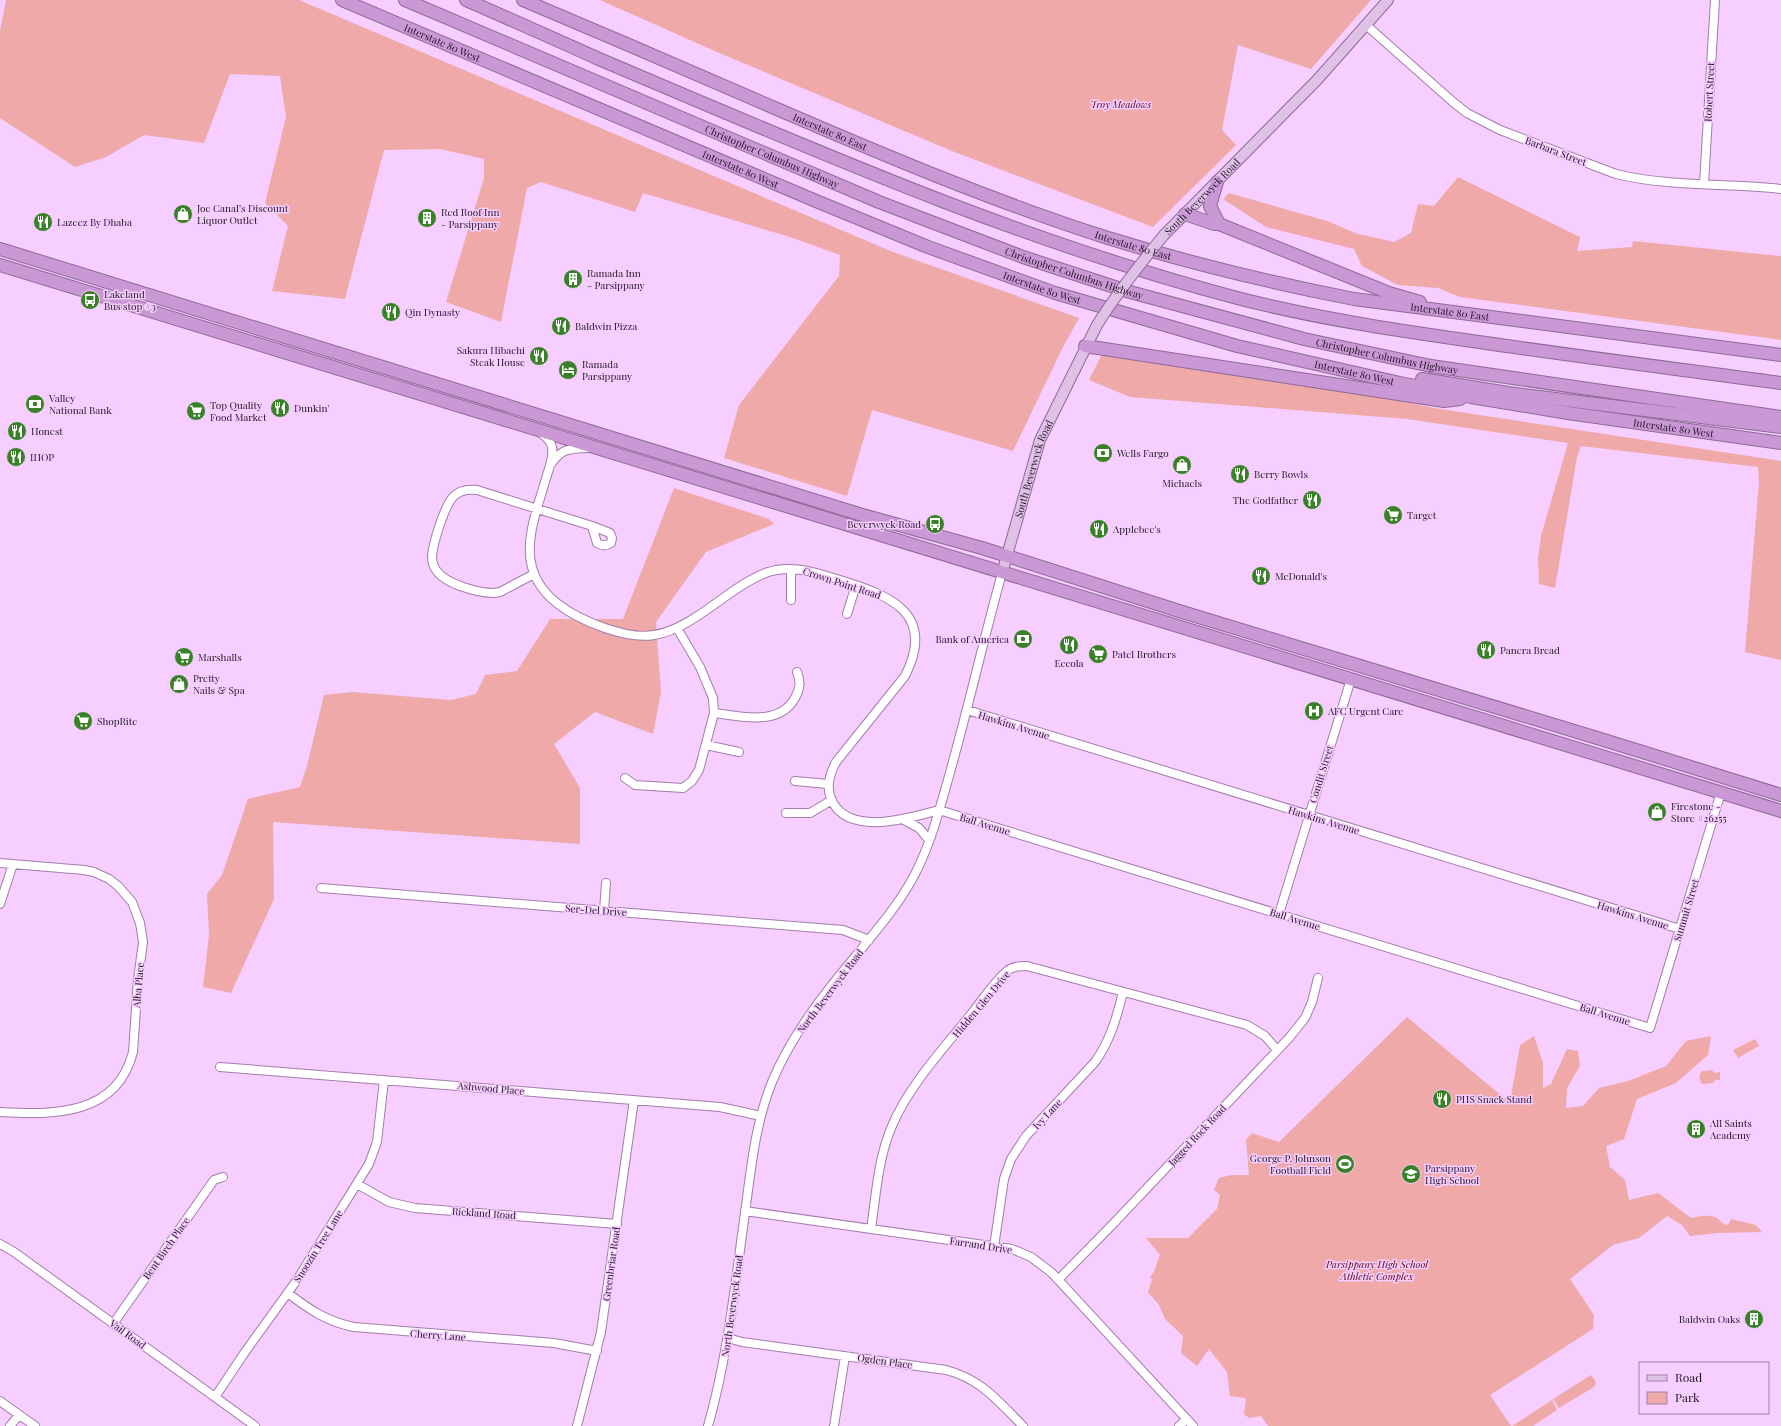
<svg xmlns="http://www.w3.org/2000/svg" width="1781" height="1426" font-family="'Playfair Display',serif">
  <style>
    .green { fill: #efa9a8 }
    .lines { fill: none; stroke-linecap: round; stroke-linejoin: round }
    .minor-casing { stroke: #a27daa; stroke-width: 10 }
    .major-casing { stroke: #8e6997; stroke-width: 12 }
    .highway-casing { stroke: #8e6997; stroke-width: 14 }
    .minor { stroke: #fff; stroke-width: 8 }
    .major { stroke: #dfc1e6; stroke-width: 10 }
    .highway { stroke: #c998d5; stroke-width: 12 }
    .major-bridge-casing { stroke: #8e6997; stroke-width: 12; stroke-linecap: butt }
    .major-bridge { stroke: #dfc1e6; stroke-width: 10 }
    .labels { text-anchor: middle; dominant-baseline: central; stroke-width: 3; stroke-linejoin: round; paint-order: stroke }
    .street-label { font-size: 10px; fill: #211325; stroke: #f6ceff }
    .park-label { font-size: 10px; font-style: italic; fill: #5a0714; stroke: #f6ceff }
    .poi-label { font-size: 10px; fill: #211325; stroke: #f6ceff; text-anchor: start }
  </style>
  <rect width="100%" height="100%" fill="#f6ceff"/>
  <path class="green" d="M 6,0 L 299,0 L 893,252 L 1079,318 L 1063,347 L 1013,451 L 872,410 L 847,496 L 724,458 L 739,405 L 839,276 L 840,255 L 793,238 L 643,193 L 635,212 L 541,182 L 527,188 L 501,322 L 446,302 L 484,178 L 484,159 L 440,149 L 384,150 L 345,299 L 272,291 L 288,226 L 265,203 L 286,117 L 280,76 L 230,74 L 204,143 L 144,135 L 106,157 L 75,167 L 0,118 L 0,31 Z
    M 600,0 L 1371,0 L 1311,69 L 1238,45 L 1222,130 L 1236,145 L 1153,227 L 952,151 L 717,52 Z
    M 1458,177 L 1580,237 L 1577,251 L 1632,247 L 1633,241 L 1781,256 L 1781,340 L 1460,297 L 1438,288 L 1398,285 L 1362,266 L 1354,249 L 1266,227 L 1223,199 L 1229,193 L 1327,221 L 1358,234 L 1394,242 L 1411,233 L 1418,204 L 1434,206 Z
    M 1102,354 L 1335,387 L 1434,408 L 1781,461 L 1781,660 L 1745,652 L 1759,482 L 1758,467 L 1581,446 L 1577,457 L 1555,588 L 1539,584 L 1538,559 L 1541,536 L 1568,443 L 1407,419 L 1130,397 L 1089,380 Z
    M 674,488 L 769,519 L 774,524 L 706,552 L 656,622 L 661,692 L 653,734 L 595,712 L 554,744 L 580,788 L 580,844 L 273,822 L 274,899 L 231,993 L 203,987 L 209,935 L 207,894 L 222,875 L 248,799 L 300,787 L 307,766 L 324,695 L 352,692 L 451,700 L 476,694 L 485,675 L 517,671 L 550,619 L 623,619 Z
    M 1407,1017 L 1497,1092 L 1510,1101 L 1520,1045 L 1534,1036 L 1543,1063 L 1543,1088 L 1551,1084 L 1567,1049 L 1578,1051 L 1580,1066 L 1567,1088 L 1566,1108 L 1583,1106 L 1599,1088 L 1628,1081 L 1666,1066 L 1686,1041 L 1711,1036 L 1708,1055 L 1676,1083 L 1637,1099 L 1624,1139 L 1606,1146 L 1610,1167 L 1625,1180 L 1629,1200 L 1658,1193 L 1691,1218 C 1699,1216 1709,1214 1717,1218 C 1721,1221 1722,1224 1728,1225 L 1731,1219 L 1756,1225 L 1762,1232 L 1718,1233 L 1690,1236 L 1682,1225 L 1667,1216 L 1639,1238 L 1613,1245 L 1570,1279 L 1594,1315 L 1593,1329 L 1490,1395 L 1511,1426 L 1268,1426 L 1261,1416 L 1249,1418 L 1244,1414 L 1246,1398 L 1230,1396 L 1227,1372 L 1209,1349 L 1197,1366 L 1181,1353 L 1183,1336 L 1165,1319 L 1159,1305 L 1148,1292 L 1152,1279 L 1150,1277 L 1154,1272 L 1160,1255 L 1146,1238 L 1188,1238 L 1217,1209 L 1220,1195 L 1214,1190 L 1219,1178 L 1231,1175 L 1249,1175 L 1246,1140 L 1252,1133 L 1279,1142 Z
    M 1755,1039 L 1759,1046 L 1738,1058 L 1733,1050 Z
    M 1712,1070 L 1714,1073 L 1720,1072 L 1720,1080 L 1715,1080 L 1713,1083 L 1702,1084 C 1699,1080 1699,1074 1702,1071 Z
    M 1591,1375 L 1596,1382 L 1594,1387 L 1559,1408 L 1553,1399 Z
    M 1552,1400 L 1557,1410 L 1533,1426 L 1512,1426 Z"/>
  <g class="lines">
    <g class="minor-casing">
      <path id="minor" d="M 1366,25 L 1453,102 L 1467,113 L 1500,130 L 1616,174 C 1670,187 1726,183 1781,189
        M 1704,184 L 1715,0
        M 540,432 C 544,436 549,439 551,444 C 555,453 550,466 547,475 C 534,521 511,568 558,604 C 580,621 627,640 654,635 C 694,629 729,586 768,572 C 792,564 816,573 840,580 C 889,595 937,613 905,676 L 836,762 C 829,775 825,789 833,803 C 852,836 911,818 939,810
        M 551,464 C 562,448 569,449 587,448
        M 592,526 L 610,533 L 612,538 L 611,543 C 606,546 602,546 597,543 Z
        M 534,574 L 500,592 L 494,593 C 478,593 445,584 436,570 C 433,566 432,561 432,556 C 433,543 445,504 454,496 C 460,490 468,489 477,490 L 592,526
        M 791,600 L 791,569
        M 847,614 L 856,585
        M 967,710 L 1680,929
        M 714,713 C 739,716 779,727 795,698 C 800,689 801,682 797,672
        M 706,745 L 739,752
        M 625,778 L 635,785 L 683,788 L 692,781 L 699,770 L 714,713 L 713,698 L 700,667 L 677,628
        M 795,781 L 828,784
        M 939,810 L 1650,1028 L 1721,792
        M 786,813 L 810,813 L 832,800
        M 902,819 L 919,828 L 929,840
        M 0,863 L 84,870 L 94,872 L 109,879 L 118,886 L 132,902 L 140,923 L 143,942 L 138,979 L 133,1052 C 117,1116 53,1115 0,1112
        M 321,888 L 843,930 L 869,940
        M 0,904 L 13,864
        M 604,911 L 606,883
        M 1279,914 L 1351,679
        M 220,1067 L 720,1107 L 761,1116
        M 357,1184 L 389,1202 L 415,1208 L 617,1224
        M 745,1211 L 1012,1249 L 1031,1257 L 1052,1273 L 1193,1426
        M 871,1229 C 876,1195 878,1158 892,1126 C 909,1085 945,1047 972,1013 C 983,999 994,982 1007,971 C 1013,966 1020,966 1027,966 L 1247,1025 L 1265,1036 L 1277,1050
        M 0,1244 L 14,1252 L 255,1426
        M 994,1247 L 1004,1179 L 1011,1159 L 1026,1136 L 1095,1062 C 1110,1041 1117,1017 1123,992
        M 1058,1280 L 1113,1224 L 1289,1038 L 1305,1018 L 1312,1002 L 1318,978
        M 288,1293 C 308,1309 328,1322 354,1327 L 554,1343 L 597,1351
        M 113,1324 L 214,1180 L 223,1177
        M 728,1338 L 742,1342 L 946,1370 C 981,1379 998,1401 1023,1426
        M 215,1397 L 245,1352 L 297,1280 L 369,1164 L 377,1142 L 384,1080
        M 0,1401 L 35,1426
        M 10,1426 L 19,1415
        M 577,1426 L 601,1332 L 634,1100
        M 708,1426 C 728,1356 735,1284 745,1213 C 751,1169 755,1124 772,1082 C 792,1034 825,992 859,952 C 879,927 900,903 915,874 C 932,841 941,804 951,769 C 969,704 984,638 1002,573
        M 834,1426 L 845,1356
        M 1179,1426 L 1187,1419"/>
    </g>
    <g class="major-casing">
      <g id="major">
        <path id="s1" d="M 1164,235 L 1317,80 L 1388,0"/>
        <path id="s2" d="M 1002,573 L 1040,440 L 1097,325"/>
      </g>
    </g>
    <g class="highway-casing">
      <g id="highway">
        <path id="s3" d="M 342,0 L 816,201 L 928,247 L 1055,293 L 1237,346 L 1400,383 L 1471,397 L 1568,413 L 1781,443"/>
        <path id="s4" d="M 405,0 L 879,202 L 1023,257 L 1130,292 L 1304,339 L 1431,366 L 1781,417"/>
        <path d="M 466,0 C 510,19 554,39 599,59 C 809,148 1019,241 1241,299 C 1324,320 1408,332 1493,344 C 1589,358 1685,370 1781,383"/>
        <path id="s5" d="M 523,0 C 608,36 692,72 777,109 C 886,156 995,202 1108,238 C 1189,263 1272,283 1354,299 L 1781,355"/>
        <path d="M 1217,182 L 1210,206 L 1219,224"/>
        <path d="M 1185,214 L 1214,224 L 1219,224 L 1389,293 L 1420,302"/>
        <path d="M 0,249 L 859,514 L 982,548 L 1179,611 L 1607,741 L 1781,795"/>
        <path d="M 0,265 L 1781,811"/>
        <path d="M 1085,346 L 1444,401 L 1460,399"/>
        <path d="M 1422,379 L 1508,393 L 1781,427"/>
      </g>
    </g>
    <use href="#minor" class="minor"/>
    <use href="#major" class="major"/>
    <use href="#highway" class="highway"/>
    <g class="major-bridge-casing">
      <path id="major-bridge" d="M 1097,325 C 1117,293 1140,264 1164,235"/>
    </g>
    <use href="#major-bridge" class="major-bridge"/>
  </g>
  <defs>
    <g id="shop-disc" transform="scale(1)"><circle r="9.5" fill="#398127" stroke="#f6ceff"/><path d="M-5-2.5h2.3a2.7 3.5 0 0 1 5.4 0H5L5.5 6h-11ZM-1.5-2.5h3a1.5 2.3 0 0 0-3 0Z" fill="#fff"/></g>
    <g id="building-disc" transform="scale(1)"><circle r="9.5" fill="#398127" stroke="#f6ceff"/><path d="M-4-6H4V6H1V3H-1V6H-4ZM-2.5-4.3h1.7v1.8h-1.7ZM.8-4.3h1.7v1.8H.8ZM-2.5-1h1.7V.8h-1.7ZM.8-1h1.7V.8H.8Z" fill="#fff"/></g>
    <g id="restaurant-disc" transform="scale(1)"><circle r="9.5" fill="#398127" stroke="#f6ceff"/><path d="M-5-6h1v4h1v-4h1v4h1v-4h1v5L-1.5 .5V6h-2V.5L-5-1ZM5-6V6H3V1.5H1.5Q1.5-4 5-6Z" fill="#fff"/></g>
    <g id="bus-disc" transform="scale(1)"><circle r="9.5" fill="#398127" stroke="#f6ceff"/><path d="M-5-6H5V4H4V6H2V4H-2V6H-4V4H-5ZM-3.5-4V0h7V-4ZM-3.5 1.2v1.5H-2V1.2ZM2 1.2v1.5H3.5V1.2Z" fill="#fff"/></g>
    <g id="hotel-disc" transform="scale(1)"><circle r="9.5" fill="#398127" stroke="#f6ceff"/><path d="M-6-4.5h1.5V1H6V5H4.5V3h-9V5H-6ZM-4 0a1.8 1.8 0 1 1 3.6 0ZM.5 0V-2.5h3Q6-2.5 6 0Z" fill="#fff"/></g>
    <g id="bank-disc" transform="scale(1)"><circle r="9.5" fill="#398127" stroke="#f6ceff"/><path d="M-6-4H6V4H-6ZM0-2.3a2.3 2.3 0 1 0 0 4.6a2.3 2.3 0 1 0 0-4.6Z" fill="#fff"/></g>
    <g id="supermarket-disc" transform="scale(1)"><circle r="9.5" fill="#398127" stroke="#f6ceff"/><path d="M-6-5.5h2.5l.6 2H6L4.5 2H-2.5L-4.4-4H-6ZM-1.5 3.2a1.3 1.3 0 1 0 .1 0ZM3 3.2a1.3 1.3 0 1 0 .1 0Z" fill="#fff"/></g>
    <g id="hospital-disc" transform="scale(1)"><circle r="9.5" fill="#398127" stroke="#f6ceff"/><path d="M-5-5h3v3.5h4V-5h3V5h-3V1.5h-4V5h-3Z" fill="#fff"/></g>
    <g id="stadium-disc" transform="scale(1)"><circle r="9.5" fill="#398127" stroke="#f6ceff"/><path d="M0-5a6.5 5 0 1 0 0 10a6.5 5 0 1 0 0-10ZM-3.5-1.8h7v3.6h-7Z" fill="#fff"/></g>
    <g id="school-disc" transform="scale(1)"><circle r="9.5" fill="#398127" stroke="#f6ceff"/><path d="M0-5L7-2L0 1L-7-2ZM-4 1L0 2.5L4 1V4Q0 6-4 4Z" fill="#fff"/></g>
  </defs>
  <g fill-rule="evenodd">
    <use href="#shop-disc" x="183" y="214"/>
    <use href="#building-disc" x="427" y="218"/>
    <use href="#restaurant-disc" x="43" y="222"/>
    <use href="#building-disc" x="573" y="279"/>
    <use href="#bus-disc" x="90" y="300"/>
    <use href="#restaurant-disc" x="391" y="312"/>
    <use href="#restaurant-disc" x="561" y="326"/>
    <use href="#restaurant-disc" x="539" y="356"/>
    <use href="#hotel-disc" x="568" y="370"/>
    <use href="#bank-disc" x="35" y="404"/>
    <use href="#restaurant-disc" x="280" y="408"/>
    <use href="#supermarket-disc" x="196" y="411"/>
    <use href="#restaurant-disc" x="17" y="431"/>
    <use href="#bank-disc" x="1103" y="453"/>
    <use href="#restaurant-disc" x="16" y="457"/>
    <use href="#shop-disc" x="1182" y="465"/>
    <use href="#restaurant-disc" x="1240" y="474"/>
    <use href="#restaurant-disc" x="1312" y="500"/>
    <use href="#supermarket-disc" x="1393" y="515"/>
    <use href="#bus-disc" x="935" y="524"/>
    <use href="#restaurant-disc" x="1099" y="529"/>
    <use href="#restaurant-disc" x="1261" y="576"/>
    <use href="#bank-disc" x="1023" y="639"/>
    <use href="#restaurant-disc" x="1069" y="645"/>
    <use href="#restaurant-disc" x="1486" y="650"/>
    <use href="#supermarket-disc" x="1098" y="654"/>
    <use href="#supermarket-disc" x="184" y="657"/>
    <use href="#shop-disc" x="179" y="684"/>
    <use href="#hospital-disc" x="1314" y="711"/>
    <use href="#supermarket-disc" x="83" y="721"/>
    <use href="#shop-disc" x="1657" y="812"/>
    <use href="#restaurant-disc" x="1442" y="1099"/>
    <use href="#building-disc" x="1696" y="1129"/>
    <use href="#stadium-disc" x="1345" y="1164"/>
    <use href="#school-disc" x="1411" y="1174"/>
    <use href="#building-disc" x="1754" y="1319"/>
  </g>
  <g class="labels">
    <g class="street-label">
      <text stroke="none"><textPath href="#s3" startOffset="109">Interstate 80 West</textPath></text>
      <text transform="translate(1709 92) rotate(-87)">Robert Street</text>
      <text stroke="none"><textPath href="#s5" startOffset="334">Interstate 80 East</textPath></text>
      <text transform="translate(1556 151) rotate(21)">Barbara Street</text>
      <text stroke="none"><textPath href="#s4" startOffset="399">Christopher Columbus Highway</textPath></text>
      <text stroke="none"><textPath href="#s3" startOffset="433">Interstate 80 West</textPath></text>
      <text stroke="none"><textPath href="#s1" startOffset="54">South Beverwyck Road</textPath></text>
      <text stroke="none"><textPath href="#s5" startOffset="658">Interstate 80 East</textPath></text>
      <text stroke="none"><textPath href="#s4" startOffset="723">Christopher Columbus Highway</textPath></text>
      <text stroke="none"><textPath href="#s3" startOffset="757">Interstate 80 West</textPath></text>
      <text stroke="none"><textPath href="#s5" startOffset="982">Interstate 80 East</textPath></text>
      <text stroke="none"><textPath href="#s4" startOffset="1047">Christopher Columbus Highway</textPath></text>
      <text stroke="none"><textPath href="#s3" startOffset="1081">Interstate 80 West</textPath></text>
      <text stroke="none"><textPath href="#s3" startOffset="1405">Interstate 80 West</textPath></text>
      <text stroke="none"><textPath href="#s2" startOffset="109">South Beverwyck Road</textPath></text>
      <text transform="translate(842 583) rotate(18)">Crown Point Road</text>
      <text transform="translate(1014 725) rotate(17)">Hawkins Avenue</text>
      <text transform="translate(1321 774) rotate(-73)">Condit Street</text>
      <text transform="translate(1324 820) rotate(17)">Hawkins Avenue</text>
      <text transform="translate(985 824) rotate(17)">Ball Avenue</text>
      <text transform="translate(596 910) rotate(4)">Ser-Del Drive</text>
      <text transform="translate(1686 910) rotate(-73)">Summit Street</text>
      <text transform="translate(1633 915) rotate(17)">Hawkins Avenue</text>
      <text transform="translate(1295 919) rotate(17)">Ball Avenue</text>
      <text transform="translate(138 985) rotate(-85)">Alba Place</text>
      <text transform="translate(830 991) rotate(-53)">North Beverwyck Road</text>
      <text transform="translate(981 1004) rotate(-50)">Hidden Glen Drive</text>
      <text transform="translate(1605 1014) rotate(17)">Ball Avenue</text>
      <text transform="translate(491 1088) rotate(5)">Ashwood Place</text>
      <text transform="translate(1047 1114) rotate(-47)">Ivy Lane</text>
      <text transform="translate(1197 1135) rotate(-47)">Jagged Rock Road</text>
      <text transform="translate(484 1213) rotate(4)">Rickland Road</text>
      <text transform="translate(981 1245) rotate(9)">Farrand Drive</text>
      <text transform="translate(318 1246) rotate(-58)">Snoozin Tree Lane</text>
      <text transform="translate(166 1248) rotate(-55)">Bent Birch Place</text>
      <text transform="translate(611 1264) rotate(-82)">Greenbriar Road</text>
      <text transform="translate(732 1306) rotate(-82)">North Beverwyck Road</text>
      <text transform="translate(128 1334) rotate(36)">Vail Road</text>
      <text transform="translate(438 1335) rotate(4)">Cherry Lane</text>
      <text transform="translate(885 1361) rotate(8)">Ogden Place</text>
    </g>
    <g class="park-label">
      <text x="1121" y="104">Troy Meadows</text>
      <text x="1377" y="1264">Parsippany High School<tspan x="1377" dy="12">Athletic Complex</tspan></text>
    </g>
    <g class="poi-label">
      <text x="197" y="208">Joe Canal’s Discount<tspan x="197" dy="12">Liquor Outlet</tspan></text>
      <text x="441" y="212">Red Roof Inn<tspan x="441" dy="12">- Parsippany</tspan></text>
      <text x="57" y="222">Lazeez By Dhaba</text>
      <text x="587" y="273">Ramada Inn<tspan x="587" dy="12">- Parsippany</tspan></text>
      <text x="104" y="294">Lakeland<tspan x="104" dy="12">Bus stop #3</tspan></text>
      <text x="405" y="312">Qin Dynasty</text>
      <text x="575" y="326">Baldwin Pizza</text>
      <text x="525" y="350" text-anchor="end">Sakura Hibachi<tspan x="525" dy="12">Steak House</tspan></text>
      <text x="582" y="364">Ramada<tspan x="582" dy="12">Parsippany</tspan></text>
      <text x="49" y="398">Valley<tspan x="49" dy="12">National Bank</tspan></text>
      <text x="210" y="405">Top Quality<tspan x="210" dy="12">Food Market</tspan></text>
      <text x="294" y="408">Dunkin'</text>
      <text x="31" y="431">Honest</text>
      <text x="1117" y="453">Wells Fargo</text>
      <text x="30" y="457">IHOP</text>
      <text x="1254" y="474">Berry Bowls</text>
      <text x="1182" y="483" text-anchor="middle">Michaels</text>
      <text x="1298" y="500" text-anchor="end">The Godfather</text>
      <text x="1407" y="515">Target</text>
      <text x="921" y="524" text-anchor="end">Beverwyck Road</text>
      <text x="1113" y="529">Applebee's</text>
      <text x="1275" y="576">McDonald's</text>
      <text x="1009" y="639" text-anchor="end">Bank of America</text>
      <text x="1500" y="650">Panera Bread</text>
      <text x="1112" y="654">Patel Brothers</text>
      <text x="198" y="657">Marshalls</text>
      <text x="1069" y="663" text-anchor="middle">Eccola</text>
      <text x="193" y="678">Pretty<tspan x="193" dy="12">Nails &amp; Spa</tspan></text>
      <text x="1328" y="711">AFC Urgent Care</text>
      <text x="97" y="721">ShopRite</text>
      <text x="1671" y="806">Firestone -<tspan x="1671" dy="12">Store #26255</tspan></text>
      <text x="1456" y="1099">PHS Snack Stand</text>
      <text x="1710" y="1123">All Saints<tspan x="1710" dy="12">Academy</tspan></text>
      <text x="1331" y="1158" text-anchor="end">George P. Johnson<tspan x="1331" dy="12">Football Field</tspan></text>
      <text x="1425" y="1168">Parsippany<tspan x="1425" dy="12">High School</tspan></text>
      <text x="1740" y="1319" text-anchor="end">Baldwin Oaks</text>
    </g>
  </g>
  <rect x="1639" y="1362" width="130" height="52" fill="#f6ceff" stroke="#a183a8"/>
  <rect x="1647" y="1375" width="20" height="6" fill="#dfc1e6" stroke="#a183a8"/>
  <text x="1675" y="1382" font-size="12" fill="#211325">Road</text>
  <rect x="1647" y="1392" width="20" height="12" fill="#efa9a8" stroke="#a183a8"/>
  <text x="1675" y="1402" font-size="12" fill="#211325">Park</text>
</svg>
